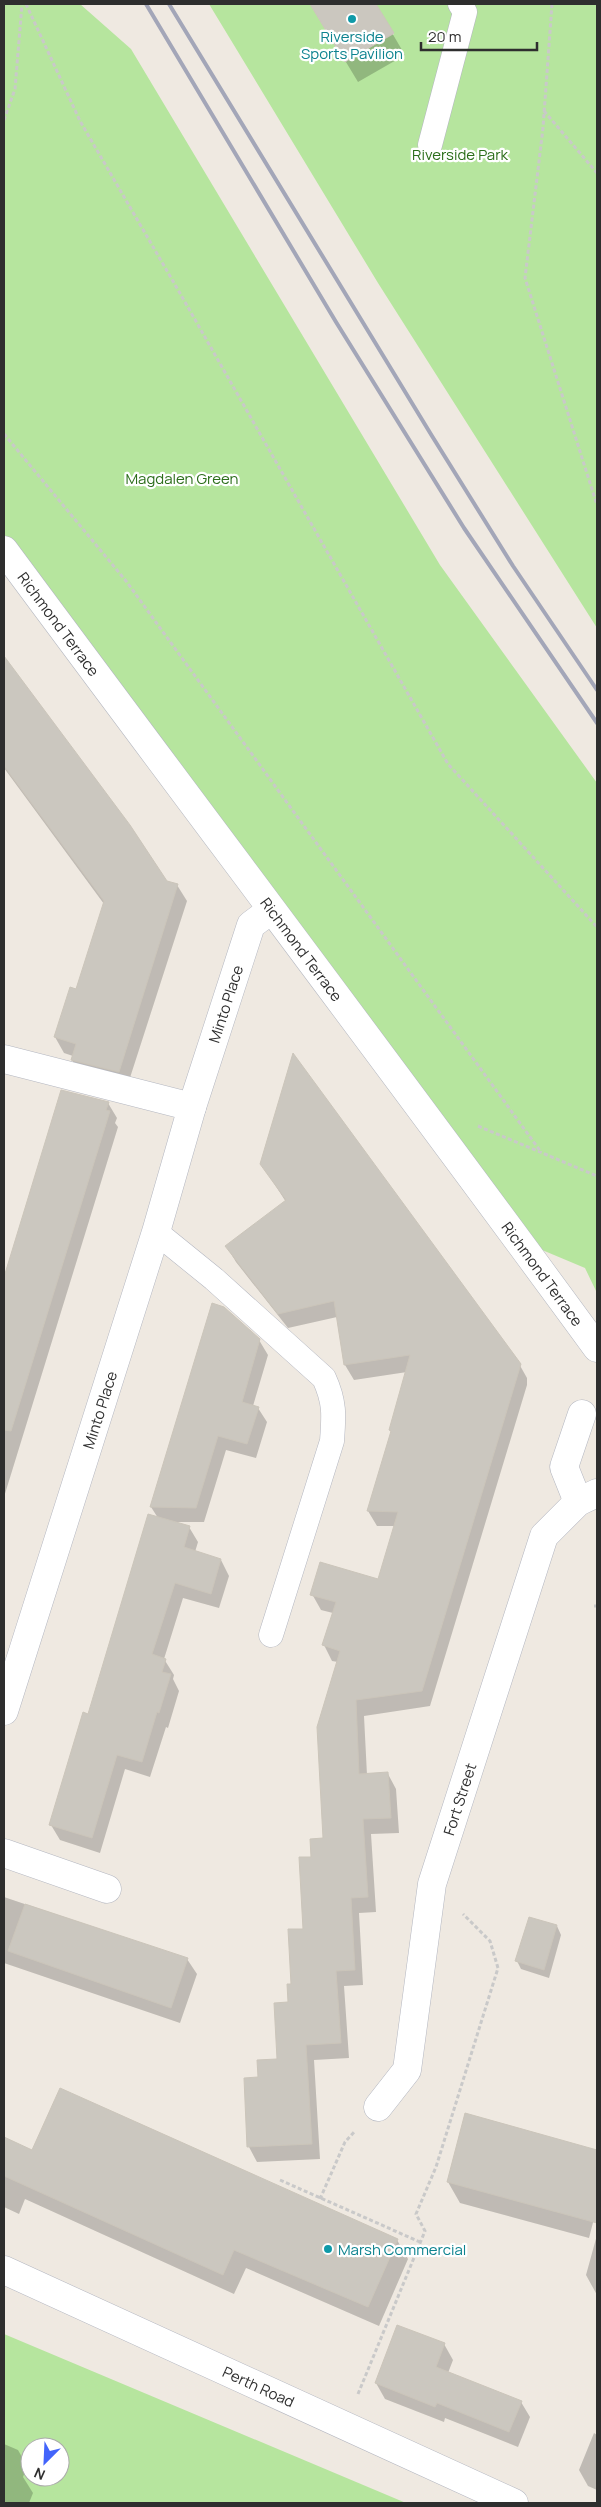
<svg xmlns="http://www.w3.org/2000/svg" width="601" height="2507" font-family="Manrope,sans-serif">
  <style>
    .green { fill: #b6e59e; fill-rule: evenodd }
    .shadow { fill: #0003 }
    .building { fill: #cbc7bf; stroke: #cbc5ba }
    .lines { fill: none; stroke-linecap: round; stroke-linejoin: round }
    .lane-casing { stroke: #b4b7c1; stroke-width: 25 }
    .street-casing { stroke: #b4b7c1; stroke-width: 29 }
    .secondary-casing { stroke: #b4b7c1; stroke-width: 29 }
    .path { stroke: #c9c9c9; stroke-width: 3; stroke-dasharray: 4 2.5; stroke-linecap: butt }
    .lane { stroke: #fff; stroke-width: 24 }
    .street { stroke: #fff; stroke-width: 28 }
    .secondary { stroke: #fff; stroke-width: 28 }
    .rail { stroke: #a3a6b8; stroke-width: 4 }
    .culture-dot { fill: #0f9aa8; stroke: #fff; stroke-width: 2 }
    .labels { text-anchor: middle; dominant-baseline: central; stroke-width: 4.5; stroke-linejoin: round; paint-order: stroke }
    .culture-label { font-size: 15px; fill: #0d838f; stroke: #fff }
    .park-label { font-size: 15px; fill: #2c6e1b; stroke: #fff }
    .street-label { font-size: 15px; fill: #2e2e2e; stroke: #fff }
  </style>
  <rect width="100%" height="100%" fill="#efe9e1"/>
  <path class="green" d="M 4,4 L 80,4 L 131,49 L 440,565 L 597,783 L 597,1293 L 585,1268 L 535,1247 L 4,534 Z
    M 209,4 L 310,4 L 345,62 L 394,34 L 376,4 L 597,4 L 597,628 L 378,283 Z
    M 4,2334 L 406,2503 L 4,2503 ZM 30,2447 L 60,2447 L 60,2477 L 30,2477 Z"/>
  <path class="shadow" d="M 311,4 L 375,4 L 405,55 L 358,82 Z
    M 4,658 L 129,825 L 166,882 L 177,885 L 187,901 L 127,1087 L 81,1075 L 72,1060 L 73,1056 L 64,1053 L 55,1037 L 77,991 L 104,904 L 4,768 Z
    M 62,1091 L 108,1103 L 117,1118 L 115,1123 L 118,1127 L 4,1497 L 4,1281 Z
    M 261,1163 L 518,1362 L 527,1378 L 527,1385 L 430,1706 L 364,1716 L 367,1775 L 388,1774 L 396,1789 L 399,1833 L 371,1834 L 376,1912 L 359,1913 L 363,1985 L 344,1986 L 349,2058 L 314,2060 L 320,2159 L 257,2162 L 249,2147 L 259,2078 L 278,2060 L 304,1930 L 312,1858 L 324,1839 L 338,1662 L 332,1661 L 324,1645 L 333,1613 L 321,1610 L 312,1594 L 379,1580 L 395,1526 L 377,1526 L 368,1511 L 392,1433 L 390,1430 L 407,1372 L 354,1380 L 345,1365 L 337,1317 L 288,1328 L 236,1262 L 227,1247 L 286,1202 Z
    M 259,1340 L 268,1355 L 253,1406 L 258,1408 L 267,1422 L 256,1458 L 226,1450 L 204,1522 L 173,1522 L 189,1527 L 198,1542 L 195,1552 L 221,1560 L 229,1576 L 219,1608 L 183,1598 L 164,1659 L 174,1675 L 173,1679 L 179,1691 L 168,1728 L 166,1727 L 150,1777 L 125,1769 L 100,1853 L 60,1840 L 51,1825 L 158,1518 L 151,1507 Z
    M 4,1897 L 187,1959 L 197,1974 L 180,2023 L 4,1963 Z
    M 530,1918 L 557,1926 L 561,1935 L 549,1978 L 521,1969 L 517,1961 Z
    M 4,2139 L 32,2151 L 397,2240 L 408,2259 L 379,2326 L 246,2268 L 234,2294 L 25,2199 L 19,2214 L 4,2207 Z
    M 595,2150 L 597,2155 L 597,2207 L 589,2238 L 460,2203 L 448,2182 Z
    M 597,2235 L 597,2295 L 586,2275 Z
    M 444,2344 L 453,2360 L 448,2373 L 521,2402 L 530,2417 L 518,2447 L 445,2418 L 444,2422 L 385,2399 L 376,2383 Z
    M 594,2433 L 597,2435 L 597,2490 L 588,2486 L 579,2470 Z
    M 4,2444 L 18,2450 L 27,2466 L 23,2477 L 33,2493 L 29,2503 L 4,2503 Z"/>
  <path class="building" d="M 310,4 L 376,4 L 394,33 L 345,62 Z
    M 4,656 L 130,825 L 167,881 L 178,884 L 119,1072 L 71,1060 L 76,1044 L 54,1037 L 70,987 L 76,989 L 104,901 L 4,766 Z
    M 293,1053 L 521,1364 L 422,1691 L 356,1700 L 359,1774 L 388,1772 L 391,1818 L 363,1819 L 368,1897 L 351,1898 L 355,1970 L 336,1971 L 341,2043 L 306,2045 L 312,2144 L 247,2147 L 244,2078 L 258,2077 L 257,2060 L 277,2059 L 274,2003 L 288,2002 L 287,1984 L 291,1984 L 288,1929 L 303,1929 L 299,1857 L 311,1857 L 310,1839 L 323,1838 L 317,1727 L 340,1651 L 322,1645 L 336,1602 L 310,1595 L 320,1562 L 378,1579 L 398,1512 L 367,1511 L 391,1431 L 389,1430 L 410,1355 L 344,1365 L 334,1301 L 278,1314 L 225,1246 L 286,1200 L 260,1164 Z
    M 61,1090 L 109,1102 L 106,1110 L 110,1111 L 11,1431 L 4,1430 L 4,1277 Z
    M 212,1303 L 224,1307 L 260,1339 L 242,1402 L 259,1407 L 247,1444 L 218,1436 L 196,1508 L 150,1507 Z
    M 148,1514 L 190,1526 L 184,1547 L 221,1559 L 211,1594 L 175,1583 L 152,1654 L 166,1659 L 162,1672 L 171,1674 L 159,1713 L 157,1712 L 142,1762 L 117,1755 L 92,1838 L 49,1825 L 83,1712 L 88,1714 Z
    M 25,1904 L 188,1958 L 171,2008 L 8,1951 Z
    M 529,1917 L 557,1925 L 544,1970 L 515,1961 Z
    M 60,2088 L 398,2239 L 368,2307 L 234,2250 L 223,2275 L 4,2176 L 4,2137 L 32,2150 Z
    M 465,2113 L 597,2150 L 597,2223 L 447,2182 Z
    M 397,2325 L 445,2343 L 436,2367 L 522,2401 L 509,2432 L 437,2403 L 435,2407 L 375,2383 Z"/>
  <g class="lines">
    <g class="lane-casing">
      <path id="lane" d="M 430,145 L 465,12 L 460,4
        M 156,1232 L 214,1279 L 324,1378 C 335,1402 334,1415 332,1441 L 271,1635"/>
    </g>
    <g class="street-casing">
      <g id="street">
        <path id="s1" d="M 4,550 C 201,816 402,1081 597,1348"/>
        <path d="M 4,1059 L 192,1107"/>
        <path d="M 578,1502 L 564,1467 L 582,1414"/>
        <path id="s2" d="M 4,1711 L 156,1232 L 192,1107 L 251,925 L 271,910"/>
        <path d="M 4,1853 L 107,1889"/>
        <path id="s3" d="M 378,2107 L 407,2070 L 432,1884 L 544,1536 L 578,1502 L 597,1493"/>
      </g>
    </g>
    <g class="secondary-casing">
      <g id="secondary">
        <path id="s4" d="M 4,2270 L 514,2503"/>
      </g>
    </g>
    <path class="path" d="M 26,4 L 80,121 L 181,295 L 448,764 L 597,927
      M 552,4 L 543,128 L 525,278 L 597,505
      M 544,111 L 597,173
      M 4,120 L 15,89 L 22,4
      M 4,434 L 126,581 L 541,1152
      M 478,1126 L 597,1176
      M 594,1606 L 597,1606
      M 280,2180 L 420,2242
      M 320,2199 L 345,2142 L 355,2131
      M 358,2394 L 425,2231 L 416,2214 L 436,2167 L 498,1968 L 490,1941 L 463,1914"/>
    <use href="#lane" class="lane"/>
    <use href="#street" class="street"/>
    <use href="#secondary" class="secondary"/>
    <path class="rail" d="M 146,4 L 336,322 L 464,528 L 597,723
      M 169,4 L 432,436 L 513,566 L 597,690"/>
  </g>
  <g class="culture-dot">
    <circle cx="352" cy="19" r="5"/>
    <circle cx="328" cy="2249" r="5"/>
  </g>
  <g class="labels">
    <g class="culture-label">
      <text x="352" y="36">Riverside<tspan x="352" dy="17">Sports Pavilion</tspan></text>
      <text x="338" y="2249" text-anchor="start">Marsh Commercial</text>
    </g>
    <g class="park-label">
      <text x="460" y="154">Riverside Park</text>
      <text x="182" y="478">Magdalen Green</text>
    </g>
    <g class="street-label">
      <text stroke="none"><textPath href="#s1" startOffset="92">Richmond Terrace</textPath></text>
      <text stroke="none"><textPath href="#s1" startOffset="498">Richmond Terrace</textPath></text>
      <text stroke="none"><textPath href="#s2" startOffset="741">Minto Place</textPath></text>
      <text stroke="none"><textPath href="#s1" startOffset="902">Richmond Terrace</textPath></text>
      <text stroke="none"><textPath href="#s2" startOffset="316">Minto Place</textPath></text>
      <text stroke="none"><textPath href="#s3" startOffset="324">Fort Street</textPath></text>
      <text stroke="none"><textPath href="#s4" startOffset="280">Perth Road</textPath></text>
    </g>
  </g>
  <rect width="601" height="2507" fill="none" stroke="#2e2e2e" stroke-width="10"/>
  <g transform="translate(45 2462) rotate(204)"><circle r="24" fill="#ffffff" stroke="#ababab"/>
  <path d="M0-4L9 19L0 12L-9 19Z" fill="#4264fb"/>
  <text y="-8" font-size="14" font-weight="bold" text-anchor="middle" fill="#2e2e2e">N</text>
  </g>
  <path d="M421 42v8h116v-8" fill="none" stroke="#2e2e2e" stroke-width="2.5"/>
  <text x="428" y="42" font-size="15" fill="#2e2e2e" stroke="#ffffff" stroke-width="4" paint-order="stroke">20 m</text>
</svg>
